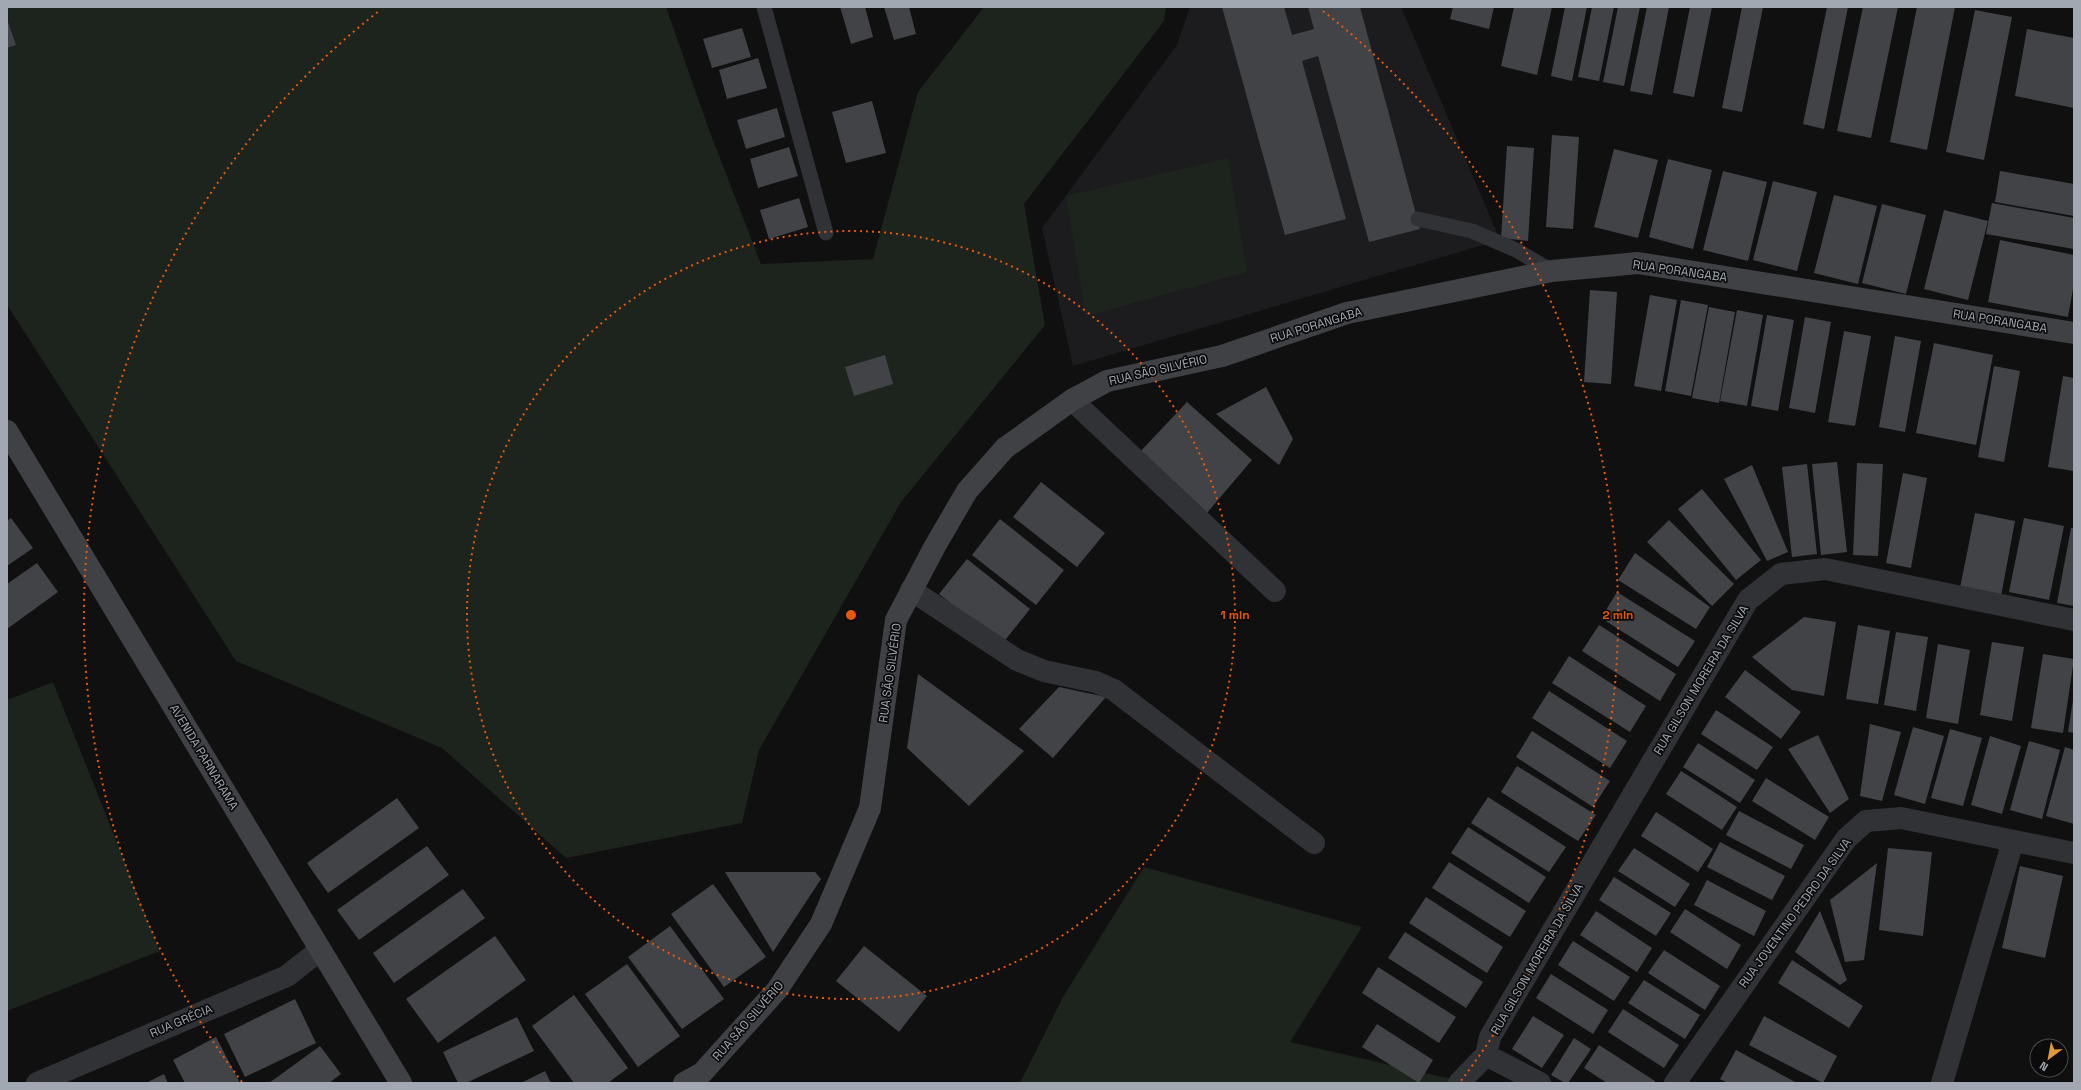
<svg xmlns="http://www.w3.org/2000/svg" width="2081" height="1090" font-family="'Space Grotesk',sans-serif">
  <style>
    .built { fill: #1c1c1e }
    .green { fill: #1d231d }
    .building { fill: #414347 }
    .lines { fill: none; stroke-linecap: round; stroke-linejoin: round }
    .lane { stroke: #313236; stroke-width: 15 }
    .street { stroke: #313236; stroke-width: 22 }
    .secondary { stroke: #3f4145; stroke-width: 22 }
    .ring { fill: none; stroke: #e8590c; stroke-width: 2; stroke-dasharray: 2 4 }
    .labels { text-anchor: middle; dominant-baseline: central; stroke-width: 3.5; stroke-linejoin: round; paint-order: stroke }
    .street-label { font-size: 12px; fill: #a2a8b1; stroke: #0b0b0c }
    .centre { fill: #e8590c; stroke: #0b0b0c; stroke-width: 2 }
    .ring-label { font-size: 12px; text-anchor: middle; font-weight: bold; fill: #e8590c; stroke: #0b0b0c; stroke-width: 3.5; stroke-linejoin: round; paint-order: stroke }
  </style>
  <rect width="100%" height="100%" fill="#101011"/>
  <path class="built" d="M 1190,7 L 1401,7 L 1500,240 L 1073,366 L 1042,228 L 1177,45 Z"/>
  <path class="green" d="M 7,7 L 666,7 L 708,127 L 761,264 L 873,259 L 918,92 L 984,7 L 1166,7 L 1164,21 L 1024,204 L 1045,325 L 901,502 L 759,750 L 742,823 L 566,858 L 442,748 L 236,661 L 7,305 Z
    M 1228,158 L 1247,272 L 1086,316 L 1066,196 Z
    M 53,682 L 160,951 L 7,1011 L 7,700 Z
    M 1144,867 L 1362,927 L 1290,1042 L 1469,1083 L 1020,1083 L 1063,997 Z"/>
  <path class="building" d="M 840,7 L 865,7 L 873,37 L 851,44 Z
    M 884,7 L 909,7 L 916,34 L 894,40 Z
    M 1222,7 L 1284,7 L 1292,35 L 1314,29 L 1308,7 L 1360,7 L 1420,229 L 1369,242 L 1318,56 L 1302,61 L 1346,219 L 1285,235 Z
    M 1453,7 L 1494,7 L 1489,29 L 1450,19 Z
    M 1514,7 L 1552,7 L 1537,75 L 1501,66 Z
    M 1565,7 L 1587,7 L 1572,81 L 1551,76 Z
    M 1592,7 L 1614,7 L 1599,81 L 1578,77 Z
    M 1618,7 L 1640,7 L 1624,86 L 1603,82 Z
    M 1647,7 L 1669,7 L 1652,95 L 1630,91 Z
    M 1690,7 L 1712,7 L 1694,97 L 1673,93 Z
    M 1742,7 L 1763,7 L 1742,112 L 1722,108 Z
    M 1827,7 L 1848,7 L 1824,129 L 1803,124 Z
    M 1863,7 L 1898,7 L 1871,138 L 1837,131 Z
    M 1917,7 L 1955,7 L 1927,150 L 1890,142 Z
    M 1975,10 L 2012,17 L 1984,160 L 1946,152 Z
    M 7,19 L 16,45 L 7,48 Z
    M 742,28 L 751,57 L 712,68 L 703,39 Z
    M 2027,29 L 2074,38 L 2074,108 L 2015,96 Z
    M 758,58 L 767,88 L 727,99 L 719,70 Z
    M 872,101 L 886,153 L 846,163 L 832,112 Z
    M 777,108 L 785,137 L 746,149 L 737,120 Z
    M 1552,135 L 1579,137 L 1573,229 L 1546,227 Z
    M 1507,146 L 1534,148 L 1528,241 L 1501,238 Z
    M 789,147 L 798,176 L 758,188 L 750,159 Z
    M 1614,149 L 1658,160 L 1638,238 L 1594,227 Z
    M 1668,159 L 1712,170 L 1693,249 L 1649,237 Z
    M 1723,171 L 1767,182 L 1748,261 L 1703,250 Z
    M 2000,171 L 2074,184 L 2074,216 L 1995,202 Z
    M 1773,181 L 1817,192 L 1797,271 L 1753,260 Z
    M 1834,195 L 1877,206 L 1858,284 L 1814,273 Z
    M 799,198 L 808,227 L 769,239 L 760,210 Z
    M 1992,203 L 2074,218 L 2074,249 L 1986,234 Z
    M 1882,204 L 1926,215 L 1906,294 L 1862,283 Z
    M 1944,210 L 1988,221 L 1968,300 L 1924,289 Z
    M 2000,240 L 2074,255 L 2074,283 L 2068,317 L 1988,302 Z
    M 1590,290 L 1617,292 L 1611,384 L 1584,382 Z
    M 1650,295 L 1677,300 L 1661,391 L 1634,386 Z
    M 1681,300 L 1708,305 L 1691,396 L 1665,391 Z
    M 1709,307 L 1735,312 L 1719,403 L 1692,398 Z
    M 1737,310 L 1763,315 L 1747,406 L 1720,401 Z
    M 1767,315 L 1794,320 L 1778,411 L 1751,406 Z
    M 1805,317 L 1831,322 L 1815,413 L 1789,408 Z
    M 1844,331 L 1871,336 L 1855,426 L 1828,422 Z
    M 1895,336 L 1921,341 L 1905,432 L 1879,427 Z
    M 1934,343 L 1993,355 L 1976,445 L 1916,433 Z
    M 885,355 L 893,384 L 854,396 L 845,367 Z
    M 1994,366 L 2020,371 L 2004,462 L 1978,457 Z
    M 2063,376 L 2074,378 L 2074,471 L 2048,467 Z
    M 1266,387 L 1293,439 L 1279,465 L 1216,414 Z
    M 1187,402 L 1252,460 L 1206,514 L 1138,454 Z
    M 1837,462 L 1847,552 L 1821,555 L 1812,464 Z
    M 1857,463 L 1883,464 L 1878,556 L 1853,555 Z
    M 1807,464 L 1817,554 L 1792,557 L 1782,467 Z
    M 1752,465 L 1788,552 L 1767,561 L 1724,479 Z
    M 1903,473 L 1927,478 L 1911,568 L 1886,563 Z
    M 1041,482 L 1105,533 L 1077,567 L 1013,517 Z
    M 1702,489 L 1761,560 L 1736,580 L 1678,509 Z
    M 1975,513 L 2015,521 L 2001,596 L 1960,588 Z
    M 11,518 L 33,548 L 7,566 L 7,521 Z
    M 2024,518 L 2064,526 L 2049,600 L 2009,592 Z
    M 1000,519 L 1064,570 L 1036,605 L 972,555 Z
    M 1669,520 L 1734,584 L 1712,606 L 1647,542 Z
    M 2071,528 L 2074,528 L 2074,606 L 2057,603 Z
    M 1635,553 L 1710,607 L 1696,629 L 1618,580 Z
    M 967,559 L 1030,609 L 1002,644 L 939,594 Z
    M 37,563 L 58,592 L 7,629 L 7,584 Z
    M 1617,592 L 1695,641 L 1678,667 L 1601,618 Z
    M 1804,617 L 1836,622 L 1824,696 L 1792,690 L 1752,657 Z
    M 1599,625 L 1676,674 L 1660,701 L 1582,651 Z
    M 1858,625 L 1890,631 L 1878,704 L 1846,699 Z
    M 1896,632 L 1928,637 L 1916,711 L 1884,705 Z
    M 1992,642 L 2024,647 L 2012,721 L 1980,715 Z
    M 1938,644 L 1970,650 L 1958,724 L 1926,718 Z
    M 2043,654 L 2074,659 L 2063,733 L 2031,728 Z
    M 1569,656 L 1646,706 L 1630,732 L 1552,683 Z
    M 1745,670 L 1801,712 L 1781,739 L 1725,697 Z
    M 918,674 L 1024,751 L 969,806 L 907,748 Z
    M 1059,687 L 1106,697 L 1053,758 L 1019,729 Z
    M 1549,691 L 1627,741 L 1610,768 L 1532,718 Z
    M 2073,700 L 2074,701 L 2074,733 L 2068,732 Z
    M 1716,710 L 1773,747 L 1757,770 L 1701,734 Z
    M 1870,724 L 1901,732 L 1882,801 L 1860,796 Z
    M 1913,727 L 1944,736 L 1925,804 L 1894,795 Z
    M 1950,729 L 1982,738 L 1963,806 L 1931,798 Z
    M 1532,731 L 1610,781 L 1593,807 L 1516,757 Z
    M 1818,735 L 1849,799 L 1830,813 L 1788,749 Z
    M 1990,736 L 2021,746 L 2002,814 L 1971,805 Z
    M 2029,741 L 2060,750 L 2042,819 L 2010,810 Z
    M 1698,743 L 1755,780 L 1740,803 L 1683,767 Z
    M 2065,747 L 2074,750 L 2074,824 L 2046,816 Z
    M 1517,766 L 1596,815 L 1578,841 L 1501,792 Z
    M 1681,771 L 1737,807 L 1722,830 L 1666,794 Z
    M 1766,778 L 1829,817 L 1815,840 L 1752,801 Z
    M 1488,797 L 1566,847 L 1549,872 L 1471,823 Z
    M 397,798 L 419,828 L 328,893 L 307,863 Z
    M 1739,811 L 1804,845 L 1791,869 L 1726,835 Z
    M 1656,812 L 1713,849 L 1698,872 L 1641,836 Z
    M 1468,827 L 1546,877 L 1529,903 L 1451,853 Z
    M 1720,842 L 1785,876 L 1772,900 L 1707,867 Z
    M 427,846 L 449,875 L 359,940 L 337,910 Z
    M 1634,848 L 1690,884 L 1675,907 L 1618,871 Z
    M 1888,848 L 1932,852 L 1923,936 L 1879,930 Z
    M 1449,862 L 1526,911 L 1510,937 L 1432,888 Z
    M 1877,863 L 1864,960 L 1845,962 L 1830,900 Z
    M 2020,866 L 2063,876 L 2045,958 L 2002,948 Z
    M 725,872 L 815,872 L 821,879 L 773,952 Z
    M 1614,877 L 1671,913 L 1656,936 L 1599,900 Z
    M 1707,880 L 1766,911 L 1754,936 L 1694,905 Z
    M 713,884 L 766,957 L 724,987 L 671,914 Z
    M 463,889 L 485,918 L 394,983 L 373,953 Z
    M 1426,897 L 1503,947 L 1487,973 L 1409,923 Z
    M 1685,909 L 1741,945 L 1727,969 L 1670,932 Z
    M 1596,911 L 1652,948 L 1637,972 L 1580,935 Z
    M 1820,911 L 1847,980 L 1840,985 L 1795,952 Z
    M 670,926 L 724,999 L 682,1029 L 628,957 Z
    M 1405,932 L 1483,982 L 1466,1008 L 1388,958 Z
    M 495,936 L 526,980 L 438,1043 L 406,999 Z
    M 1573,941 L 1630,977 L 1614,1001 L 1558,965 Z
    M 864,946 L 927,996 L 899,1032 L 836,981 Z
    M 1664,950 L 1720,986 L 1705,1010 L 1648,973 Z
    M 1792,960 L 1863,1006 L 1849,1028 L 1778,983 Z
    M 627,964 L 680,1036 L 638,1067 L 585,994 Z
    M 1378,967 L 1456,1017 L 1439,1043 L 1362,993 Z
    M 1551,974 L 1608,1010 L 1593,1034 L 1536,998 Z
    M 1644,980 L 1700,1015 L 1685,1039 L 1628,1003 Z
    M 574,995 L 628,1068 L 608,1083 L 574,1083 L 532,1026 Z
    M 295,999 L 316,1043 L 245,1077 L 224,1034 Z
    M 1623,1009 L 1679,1045 L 1664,1068 L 1608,1032 Z
    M 1533,1016 L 1564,1035 L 1542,1068 L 1512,1049 Z
    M 1764,1016 L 1837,1056 L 1823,1083 L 1749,1045 Z
    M 517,1017 L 534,1051 L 466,1083 L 458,1083 L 443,1052 Z
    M 1377,1024 L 1433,1060 L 1419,1083 L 1362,1047 Z
    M 216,1037 L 240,1083 L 185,1083 L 173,1060 Z
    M 1574,1038 L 1591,1049 L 1568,1083 L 1565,1083 L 1551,1075 Z
    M 1599,1045 L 1655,1081 L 1654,1083 L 1607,1083 L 1584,1068 Z
    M 320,1046 L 341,1074 L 329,1083 L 269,1083 Z
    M 1736,1050 L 1797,1083 L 1728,1083 L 1720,1079 Z
    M 545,1071 L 551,1083 L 521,1083 Z
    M 164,1074 L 168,1083 L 146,1083 Z"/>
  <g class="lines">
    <path class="lane" d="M 764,7 L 826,233
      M 1418,219 L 1472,231 L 1516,250 L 1552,271"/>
    <path class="street" d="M 1072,400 L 1275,591
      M 911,590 L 1017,660 L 1044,671 L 1096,682 L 1114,690 L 1314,843
      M 1486,1055 L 1490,1037 L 1748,600 L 1781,574 L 1825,569 L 2074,620
      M 1486,1055 L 1540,1083
      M 37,1083 L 287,976 L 320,950
      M 1459,1083 L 1486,1055
      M 1675,1083 L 1846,839 L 1866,821 L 1901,818 L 2074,853
      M 1942,1083 L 2013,841"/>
    <path class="secondary" d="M 7,431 L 401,1083
      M 684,1083 L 702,1073 L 777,990 L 821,924 L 870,808 L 896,620 L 935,546 L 967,491 L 1005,448 L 1072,400 L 1107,381 L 1222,356 L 1347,313 L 1552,271 L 1638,263 L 2074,333"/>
  </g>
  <g class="ring">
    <circle cx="851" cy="615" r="384"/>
    <path d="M242 1082A767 767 0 0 1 379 11M1323 11A767 767 0 0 1 1460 1082"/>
  </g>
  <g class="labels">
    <g class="street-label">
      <text transform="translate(1680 271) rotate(8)">RUA PORANGABA</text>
      <text transform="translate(2000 321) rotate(9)">RUA PORANGABA</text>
      <text transform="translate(1316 325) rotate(-17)">RUA PORANGABA</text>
      <text transform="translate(1158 370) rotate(-13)">RUA SÃO SILVÉRIO</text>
      <text transform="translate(890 673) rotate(-82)">RUA SÃO SILVÉRIO</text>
      <text transform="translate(1701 680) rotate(-59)">RUA GILSON MOREIRA DA SILVA</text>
      <text transform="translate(204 757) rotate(59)">AVENIDA PARNARAMA</text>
      <text transform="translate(1795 913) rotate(-54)">RUA JOVENTINO PEDRO DA SILVA</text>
      <text transform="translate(1537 959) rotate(-60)">RUA GILSON MOREIRA DA SILVA</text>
      <text transform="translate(181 1021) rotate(-23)">RUA GRÉCIA</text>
      <text transform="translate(748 1021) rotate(-49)">RUA SÃO SILVÉRIO</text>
    </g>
  </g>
  <circle cx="851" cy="615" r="6" class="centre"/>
  <g class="ring-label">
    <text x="1235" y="619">1 min</text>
    <text x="1618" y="619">2 min</text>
  </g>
  <rect width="2081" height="1090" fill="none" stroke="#a2a8b1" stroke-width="16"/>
  <g transform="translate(2049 1058) rotate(212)"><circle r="19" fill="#0b0b0c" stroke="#474a4e"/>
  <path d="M0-3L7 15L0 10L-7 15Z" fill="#e29837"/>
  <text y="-6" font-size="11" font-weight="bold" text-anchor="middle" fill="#a2a8b1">N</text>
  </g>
</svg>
